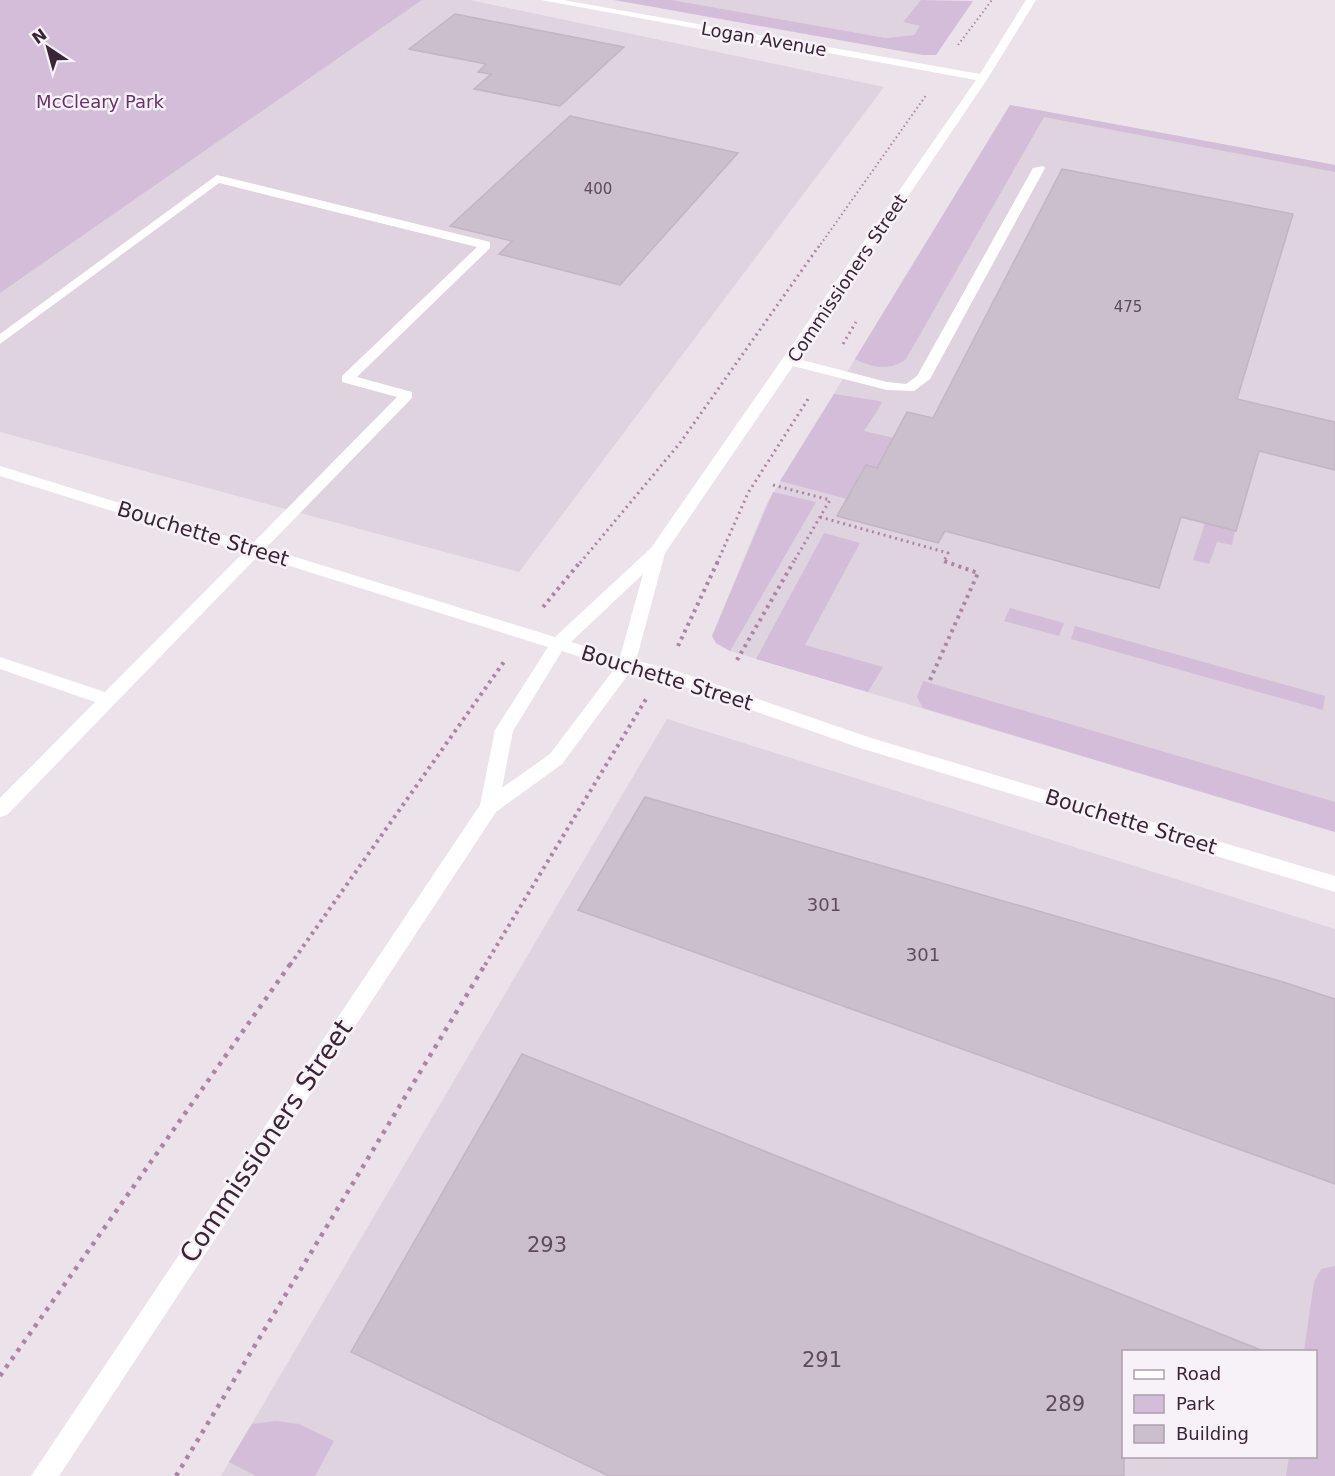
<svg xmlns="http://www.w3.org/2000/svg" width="1335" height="1476" font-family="'DejaVu Sans',sans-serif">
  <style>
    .built { fill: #ded3de; fill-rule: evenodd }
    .green { fill: #d3bdd9 }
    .building { fill: #cbbfcb; stroke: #c3b5c2; stroke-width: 1.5 }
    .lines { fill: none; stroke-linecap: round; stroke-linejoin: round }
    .path-far3 { stroke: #ab86a4; stroke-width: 2; stroke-dasharray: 1.5 3; stroke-linecap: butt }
    .path-far2 { stroke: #ab86a4; stroke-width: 3; stroke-dasharray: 2 4; stroke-linecap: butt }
    .path-far1 { stroke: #ab86a4; stroke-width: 4; stroke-dasharray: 3 4.5; stroke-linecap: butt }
    .path { stroke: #ab86a4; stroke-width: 4.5; stroke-dasharray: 4 6; stroke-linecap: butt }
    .minor { fill: #fff; fill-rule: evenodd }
    .labels { text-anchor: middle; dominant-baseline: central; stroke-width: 5; stroke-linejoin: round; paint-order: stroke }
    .far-number-label { font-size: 15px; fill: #5e4b5a }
    .far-street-label { font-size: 18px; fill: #3a2435; stroke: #f7f2f8 }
    .far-park-label { font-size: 18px; fill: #65336c; stroke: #f7f2f8 }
    .number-label { font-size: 18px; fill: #5e4b5a }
    .street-label { font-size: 21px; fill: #3a2435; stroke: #f7f2f8 }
    .near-number-label { font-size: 21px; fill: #5e4b5a }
    .near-street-label { font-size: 26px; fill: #3a2435; stroke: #f7f2f8 }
  </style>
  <rect width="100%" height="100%" fill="#ebe2ea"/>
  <path class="built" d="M 422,0 L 470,0 L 884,87 L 519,572 L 0,432 L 0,293 Z
    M 672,0 L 921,0 L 903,22 L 921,26 L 914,35 L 886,38 Z
    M 1010,105 L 1335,165 L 1335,832 L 730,651 L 716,643 L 712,636 L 766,505 Z
    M 667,719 L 1335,929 L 1335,1476 L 221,1476 ZM 1124,1352 L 1316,1352 L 1316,1456 L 1124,1456 Z"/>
  <path class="green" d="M 0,0 L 422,0 L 0,293 Z
    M 614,0 L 672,0 L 886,38 L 914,35 L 920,26 L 903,22 L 921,0 L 973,1 L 936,55 L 923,55 Z
    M 1010,105 L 1335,165 L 1335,172 L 1044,117 L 906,359 C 891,371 872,368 855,359 Z
    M 834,394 L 879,401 L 882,403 L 864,431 L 894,438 L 877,468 L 866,465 L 847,499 L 780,481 Z
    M 773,492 L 816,502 L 730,651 L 716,643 L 712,636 Z
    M 1205,523 L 1235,531 L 1232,545 L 1217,542 L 1209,564 L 1193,560 Z
    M 824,533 L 860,543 L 805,645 L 883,667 L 868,692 L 756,659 Z
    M 1010,608 L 1064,623 L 1059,636 L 1004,621 Z
    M 1075,626 L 1325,696 L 1323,710 L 1071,639 Z
    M 923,681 L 1335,802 L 1335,832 L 923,708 L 917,697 Z
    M 1335,1266 L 1335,1476 L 1286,1476 L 1289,1457 L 1316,1456 L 1316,1352 L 1304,1351 L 1314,1282 L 1321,1269 Z
    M 275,1421 L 299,1424 L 334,1441 L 315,1476 L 256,1476 L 229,1462 L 252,1424 Z"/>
  <path class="building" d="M 455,14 L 624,47 L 560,106 L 474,89 L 491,74 L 478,72 L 486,64 L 409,49 Z
    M 570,116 L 738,153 L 620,285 L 499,254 L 512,241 L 450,226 Z
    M 1062,169 L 1293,214 L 1237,399 L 1335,422 L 1335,470 L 1259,451 L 1236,531 L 1181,517 L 1159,588 L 945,531 L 938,543 L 837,516 L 866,465 L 877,468 L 907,412 L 933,418 Z
    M 645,797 L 1283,982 L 1335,999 L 1335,1184 L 578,910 Z
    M 522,1054 L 1261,1350 L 1261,1352 L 1124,1352 L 1124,1476 L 609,1476 L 351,1352 Z"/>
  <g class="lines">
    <path class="path-far3" d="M 958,45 L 992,0
      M 818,248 L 927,94"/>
    <path class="path-far2" d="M 843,344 L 856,322
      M 773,485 L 830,500 L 793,563
      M 820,517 L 948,553 L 943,563
      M 580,563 L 680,443 L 819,246
      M 717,563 L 748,493 L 810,396"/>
    <path class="path-far1" d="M 543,607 L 581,561
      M 678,646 L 718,561
      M 737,660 L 794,561
      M 930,680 L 978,573 L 944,561
      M 290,965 L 506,659
      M 485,965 L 646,699"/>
    <path class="path" d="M 0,1376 L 291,963
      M 176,1476 L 486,963"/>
    <path class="minor" d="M 541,0 L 563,0 L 980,74 L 1026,0 L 1036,0 L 988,78 L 798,359 L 887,382 L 906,384 L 917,376 L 1033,168 L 1043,166 L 1045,168 L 930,379 L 914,391 L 887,390 L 793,366 L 665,553 L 636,661 L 668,668 L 871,738 L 1335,876 L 1335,892 L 860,748 L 660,678 L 630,672 L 562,764 L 496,812 L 59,1476 L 31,1476 L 480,805 L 495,730 L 548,647 L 258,556 L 7,815 L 0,817 L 0,798 L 95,702 L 0,669 L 0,657 L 105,692 L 244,552 L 0,476 L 0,466 L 252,544 L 397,397 L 342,382 L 342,376 L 477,247 L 219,183 L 0,344 L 0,334 L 217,175 L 490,242 L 490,248 L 357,377 L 412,392 L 412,398 L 266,548 L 555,637 L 651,548 L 976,80 ZM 643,574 L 620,657 L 571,642 ZM 562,651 L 615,668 L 550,754 L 502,788 L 513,731 Z"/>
  </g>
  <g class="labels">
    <g class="far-number-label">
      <text x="598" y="189">400</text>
      <text x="1128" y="307">475</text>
    </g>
    <g class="far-street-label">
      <text transform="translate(764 39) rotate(10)">Logan Avenue</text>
      <text transform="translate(847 278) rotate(-56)">Commissioners Street</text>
    </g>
    <g class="far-park-label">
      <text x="100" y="101">McCleary Park</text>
    </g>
    <g class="number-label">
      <text x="824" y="904">301</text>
      <text x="923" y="954">301</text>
    </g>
    <g class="street-label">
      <text transform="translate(203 534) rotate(17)">Bouchette Street</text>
      <text transform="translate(667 678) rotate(17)">Bouchette Street</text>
      <text transform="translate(1131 822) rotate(17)">Bouchette Street</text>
    </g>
    <g class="near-number-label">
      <text x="547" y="1245">293</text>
      <text x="822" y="1360">291</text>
      <text x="1065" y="1404">289</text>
    </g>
    <g class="near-street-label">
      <text transform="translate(266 1141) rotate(-56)">Commissioners Street</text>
    </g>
  </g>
  <rect x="1122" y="1350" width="195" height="108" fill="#f7f2f8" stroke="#aba0aa" stroke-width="1.5"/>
  <rect x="1134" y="1370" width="30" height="9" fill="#ffffff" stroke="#aba0aa" stroke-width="1.5"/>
  <text x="1176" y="1380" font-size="18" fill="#3a2435">Road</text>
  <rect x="1134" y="1395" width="30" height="18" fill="#d3bdd9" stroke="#aba0aa" stroke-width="1.5"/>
  <text x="1176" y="1410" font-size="18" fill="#3a2435">Park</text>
  <rect x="1134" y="1425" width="30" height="18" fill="#cbbfcb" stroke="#aba0aa" stroke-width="1.5"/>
  <text x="1176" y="1440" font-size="18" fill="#3a2435">Building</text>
  <g transform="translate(48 48) rotate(324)" stroke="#f7f2f8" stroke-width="4.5" paint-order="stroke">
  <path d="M0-4.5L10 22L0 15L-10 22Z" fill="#3a2435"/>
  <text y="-9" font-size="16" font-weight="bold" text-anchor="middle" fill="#3a2435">N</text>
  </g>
</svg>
